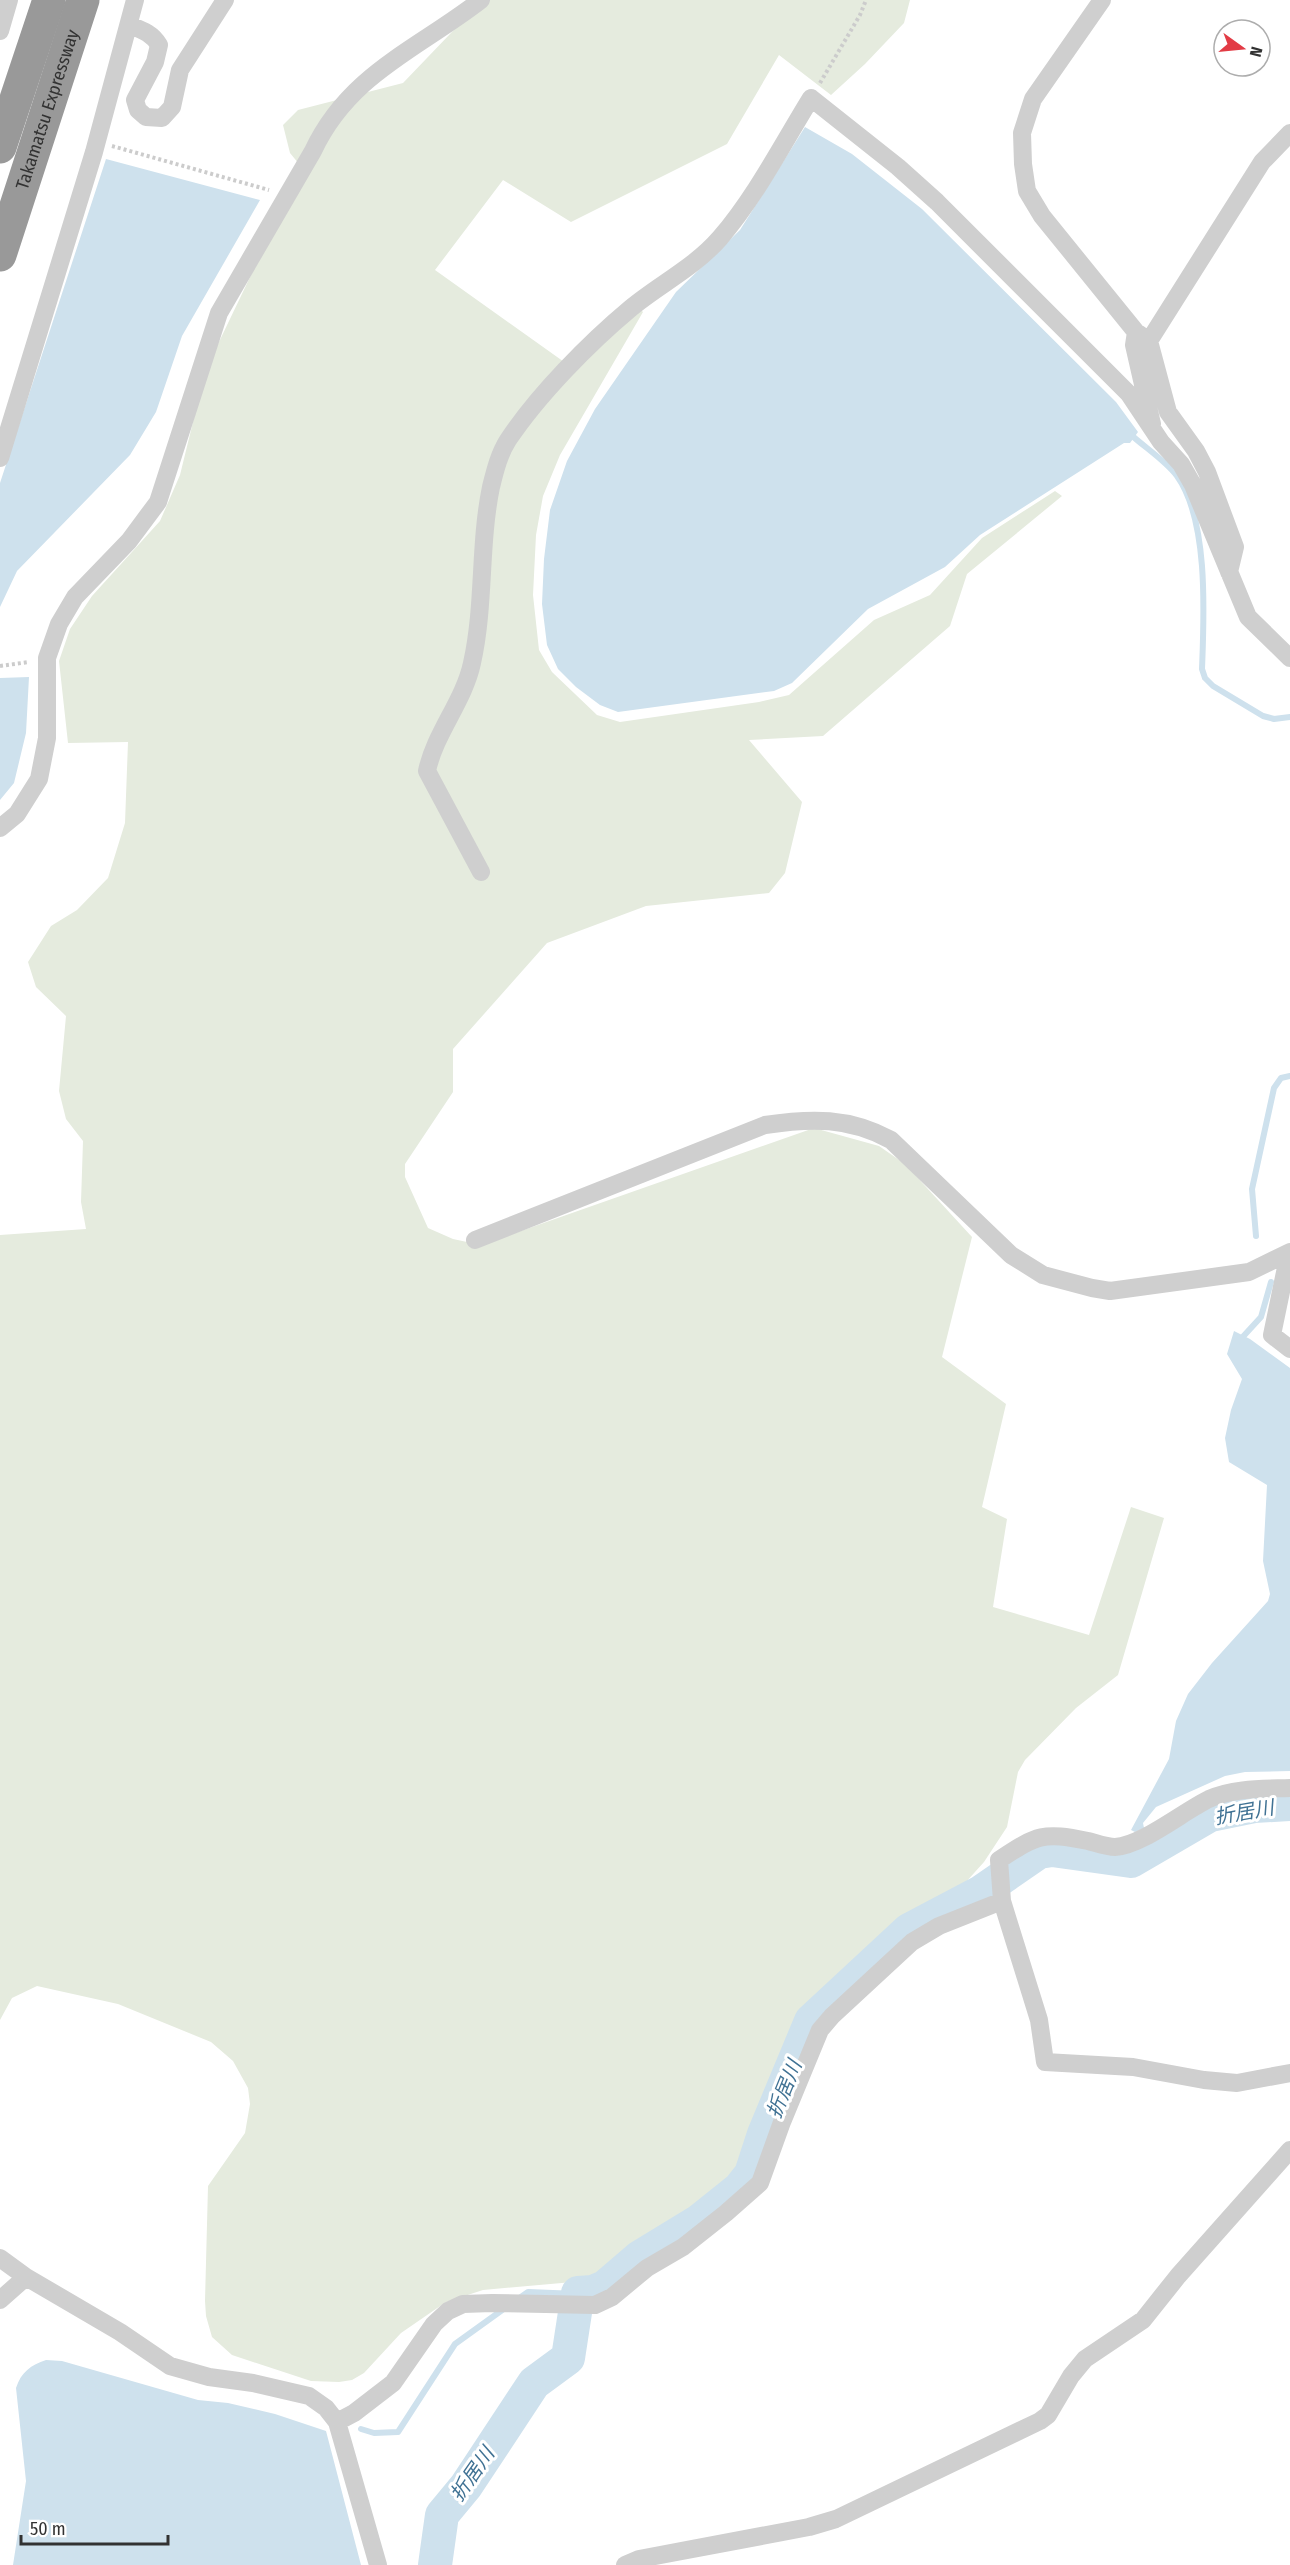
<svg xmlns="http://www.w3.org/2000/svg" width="1290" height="2565" font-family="'Fira Sans Condensed','Noto Sans JP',sans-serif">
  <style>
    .green { fill: #e5ebde }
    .water { fill: #cee1ed }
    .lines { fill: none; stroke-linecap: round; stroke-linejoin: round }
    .stream { stroke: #cee1ed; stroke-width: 6 }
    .river { stroke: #cee1ed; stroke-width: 34 }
    .path { stroke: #ccc; stroke-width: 4; stroke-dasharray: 3 3; stroke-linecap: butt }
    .street { stroke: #cfcfcf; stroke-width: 18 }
    .highway { stroke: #999; stroke-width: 33 }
    .labels { text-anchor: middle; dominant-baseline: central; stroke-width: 6; stroke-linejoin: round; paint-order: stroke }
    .street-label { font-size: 18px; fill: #323232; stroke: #fff }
    .water-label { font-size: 20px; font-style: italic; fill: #407294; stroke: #fff }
  </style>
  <rect width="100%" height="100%" fill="#fff"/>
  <path class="green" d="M 486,0 L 910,0 L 904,23 L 865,64 L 831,95 L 779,55 L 727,144 L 571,222 L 503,180 L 435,270 L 574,369 L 640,309 L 643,312 L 560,455 L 543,496 L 536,535 L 533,595 L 539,650 L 552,672 L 597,715 L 620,722 L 759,702 L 789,695 L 874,620 L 930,595 L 982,538 L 1055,491 L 1062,496 L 967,574 L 950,626 L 823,736 L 749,740 L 802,802 L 785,873 L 769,893 L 646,906 L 547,943 L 453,1049 L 453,1092 L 405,1164 L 405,1177 L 428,1228 L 453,1239 L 481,1245 L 814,1128 L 879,1146 L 905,1164 L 972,1237 L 942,1357 L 1006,1404 L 982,1507 L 1007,1519 L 993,1607 L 1089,1635 L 1131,1507 L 1164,1518 L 1118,1675 L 1076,1708 L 1025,1760 L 1018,1772 L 1007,1827 L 984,1862 L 947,1903 L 901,1927 L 805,2022 L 761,2126 L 747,2168 L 700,2217 L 630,2257 L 607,2279 L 483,2290 L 446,2302 L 401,2333 L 364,2373 L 352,2380 L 339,2382 L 311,2381 L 232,2355 L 212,2337 L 206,2316 L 205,2301 L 208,2186 L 245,2133 L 250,2104 L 248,2088 L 233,2061 L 211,2042 L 118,2004 L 37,1986 L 12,1998 L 0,2020 L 0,1235 L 86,1229 L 81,1202 L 83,1141 L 66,1119 L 59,1091 L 66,1016 L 36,987 L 28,962 L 51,926 L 77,910 L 108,878 L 125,823 L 128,742 L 68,743 L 59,661 L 70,629 L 92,596 L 160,521 L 180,475 L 206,369 L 252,273 L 308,175 L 290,153 L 283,125 L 298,110 L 403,83 L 473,10 Z"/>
  <path class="water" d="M 805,127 L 852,154 L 922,209 L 1116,402 L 1138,432 L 1130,443 L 1124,443 L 980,535 L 945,567 L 868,609 L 792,683 L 774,691 L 618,712 L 600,705 L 576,687 L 558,669 L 547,645 L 542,604 L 544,559 L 550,510 L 567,461 L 595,409 L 676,292 L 740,230 Z
    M 106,159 L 260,200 L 182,336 L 156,412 L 130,455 L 17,571 L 0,607 L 0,483 Z
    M 29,677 L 26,733 L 14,783 L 0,800 L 0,678 Z
    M 1234,1331 L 1250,1339 L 1290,1368 L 1290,1771 L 1245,1772 L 1225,1776 L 1156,1807 L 1143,1823 L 1144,1828 L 1135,1832 L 1131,1830 L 1169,1759 L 1176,1721 L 1188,1694 L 1212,1663 L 1268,1601 L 1270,1594 L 1263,1561 L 1267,1485 L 1229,1462 L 1225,1438 L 1231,1410 L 1242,1379 L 1227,1354 Z
    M 46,2360 L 62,2361 L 198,2400 L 228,2403 L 275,2414 L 326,2431 L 361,2565 L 13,2565 L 26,2481 L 16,2388 C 21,2372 31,2365 46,2360 Z"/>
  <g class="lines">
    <path class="stream" d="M 1129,433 C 1144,447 1165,460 1177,476 C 1209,521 1204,616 1202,669 L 1205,678 L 1213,686 L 1263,716 L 1274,719 L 1290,717
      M 1256,1236 L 1252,1189 L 1274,1088 L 1281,1078 L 1290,1076
      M 1239,1341 L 1261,1317 L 1271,1282
      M 518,2299 L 528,2292 L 578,2294
      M 361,2429 L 374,2433 L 398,2432 L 455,2344 L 505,2308"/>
    <path class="river" d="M 435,2565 L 442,2515 L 466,2486 L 534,2383 L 568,2358 L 578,2293 L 593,2292 L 605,2287 L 640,2257 L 699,2221 L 739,2189 L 751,2174 L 764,2134 L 811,2021 L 909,1930 L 981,1892 L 1039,1852 L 1052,1850 L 1131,1861 L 1210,1815 L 1254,1806 L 1290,1804"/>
    <path class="path" d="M 820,83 L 860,15 L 866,0
      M 112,146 L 269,190
      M 0,666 L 29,662"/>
    <path class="street" d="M 1102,0 L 1033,99 L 1022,133 L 1023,164 L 1027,191 L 1042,216 L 1136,332 L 1149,341 L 1168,412 L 1196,451 L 1207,472 L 1235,547 L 1229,572
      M 129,25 C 142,30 152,33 159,45 L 155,62 L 135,100 L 138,110 L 146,117 L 162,118 L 172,107 L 180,70 L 225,0
      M 0,31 L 9,0
      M 1136,332 L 1134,345 L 1152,424
      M 1149,341 L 1262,162 L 1290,133
      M 0,458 L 94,152 L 135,0
      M 0,828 L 17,814 L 39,779 L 47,738 L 47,658 L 59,624 L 75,597 L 129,541 L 158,502 L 219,313 L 313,151 C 349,74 418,49 481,0
      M 481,872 L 427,771 C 435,733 464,701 472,663 C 485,605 479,545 491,487 C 495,471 499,454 508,440 C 538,395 589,343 631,308 C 660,284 695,267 720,238 C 756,196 782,145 811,98 L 898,167 L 937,202 L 1129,394 L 1161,442 L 1181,464 L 1193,485 L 1248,617 L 1290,658
      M 475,1240 L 765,1125 C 811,1118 849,1117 891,1140 L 1011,1255 L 1043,1275 L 1092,1288 L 1110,1291 L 1249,1272 L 1290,1252
      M 1289,1253 L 1272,1335 L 1290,1349
      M 1290,1788 C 1263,1789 1234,1788 1209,1799 C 1184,1811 1141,1846 1115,1847 C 1107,1847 1096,1843 1088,1841 C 1043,1832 1038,1834 999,1860 L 1002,1901 L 1039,2020 L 1045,2062 L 1133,2067 L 1204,2080 L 1237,2083 L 1290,2073
      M 0,2258 L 26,2277 L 120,2332 L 170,2366 L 209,2377 L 253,2383 L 309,2396 L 326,2408 L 337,2422 L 378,2565
      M 0,2300 L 26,2277
      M 337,2422 L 354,2413 L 393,2383 L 434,2324 L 448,2311 L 463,2304 L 492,2303 L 595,2305 L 612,2297 L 647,2268 L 683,2247 L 726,2213 L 760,2183 L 782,2122 L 820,2030 L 832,2016 L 912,1942 L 939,1926 L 1002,1901
      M 625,2565 L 639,2559 L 809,2527 L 836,2519 L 1040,2421 L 1048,2415 L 1071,2376 L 1085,2359 L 1143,2320 L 1178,2276 L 1290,2150"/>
    <g class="highway">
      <path d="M 0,147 L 49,0"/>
      <path id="s1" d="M 0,255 L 83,0"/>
    </g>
  </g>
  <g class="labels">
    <g class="street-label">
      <text stroke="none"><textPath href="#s1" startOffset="153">Takamatsu Expressway</textPath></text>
    </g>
    <g class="water-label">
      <text transform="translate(1244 1812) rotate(-10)">折居川</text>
      <text transform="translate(784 2089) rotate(-68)">折居川</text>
      <text transform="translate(472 2474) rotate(-55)">折居川</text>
    </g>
  </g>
  <g transform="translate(1242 48) rotate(105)"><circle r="28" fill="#ffffff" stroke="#adadad" stroke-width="1.5"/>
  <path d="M0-4.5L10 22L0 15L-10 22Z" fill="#e23b45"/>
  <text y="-9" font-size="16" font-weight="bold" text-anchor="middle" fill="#323232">N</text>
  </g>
  <path d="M21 2535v9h147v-9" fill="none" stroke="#323232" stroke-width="3"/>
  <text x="30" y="2535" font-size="18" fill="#323232" stroke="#ffffff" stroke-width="4.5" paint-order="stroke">50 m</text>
</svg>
